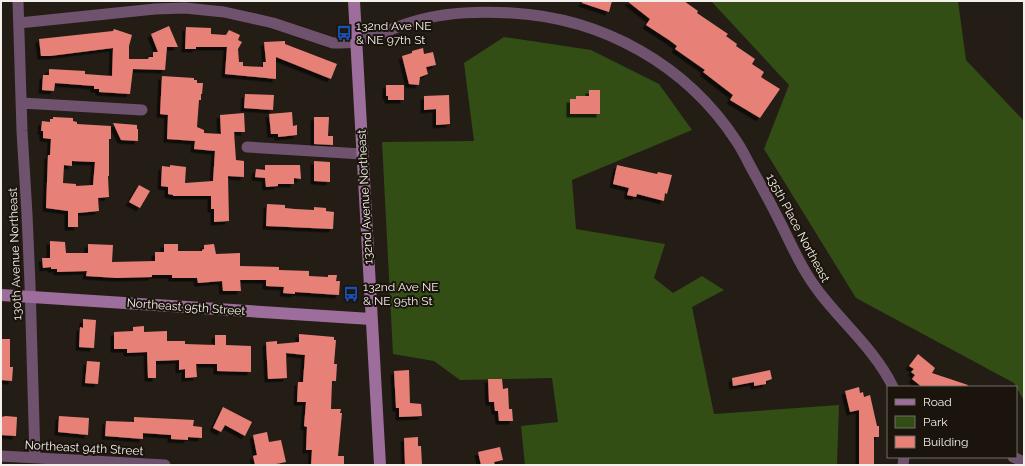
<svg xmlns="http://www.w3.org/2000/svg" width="1025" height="466" font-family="Raleway,sans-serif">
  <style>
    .green { fill: #324e14 }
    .building { fill: #e78177; fill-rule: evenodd; filter: url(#shadow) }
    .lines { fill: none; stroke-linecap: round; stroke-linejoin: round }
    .street { stroke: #6f526e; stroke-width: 11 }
    .secondary { stroke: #9d6e9b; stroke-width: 12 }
    .labels { text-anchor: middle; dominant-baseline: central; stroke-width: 4; stroke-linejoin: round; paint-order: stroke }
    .poi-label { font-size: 12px; fill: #f3efea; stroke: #1a140d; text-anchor: start }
    .street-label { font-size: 12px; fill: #f3efea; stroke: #1a140d }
  </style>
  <defs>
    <filter id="shadow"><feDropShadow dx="-3.5" dy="3.5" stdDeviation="0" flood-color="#0009"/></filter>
  </defs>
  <rect width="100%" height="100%" fill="#241d16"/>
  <path class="green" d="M 711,1 L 958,1 L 966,60 L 1024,121 L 1024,401 L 1014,383 L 856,298 L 764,149 L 789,85 Z
    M 504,37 L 591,50 L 659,84 L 692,130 L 572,180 L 576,229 L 665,244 L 654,278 L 673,293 L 702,276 L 724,290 L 692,307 L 714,414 L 839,405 L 837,465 L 525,465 L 521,426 L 558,422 L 552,378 L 460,380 L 434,361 L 393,354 L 382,142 L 474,141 L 464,63 Z"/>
  <path class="building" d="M 582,1 L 612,1 L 609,12 L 582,3 Z
    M 627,1 L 684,1 L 698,11 L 697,13 L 728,34 L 726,36 L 737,44 L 736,46 L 755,59 L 752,64 L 764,72 L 761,77 L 780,89 L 760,118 L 730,100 L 733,95 L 703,72 L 705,70 L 675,49 L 677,46 L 669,40 L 646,25 L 650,19 Z
    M 169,26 L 178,47 L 167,47 L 165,71 L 165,70 L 133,69 L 130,94 L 99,92 L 99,89 L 94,89 L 94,86 L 55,83 L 54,91 L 42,90 L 43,75 L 49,75 L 49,69 L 85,71 L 85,74 L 112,76 L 113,48 L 50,56 L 41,56 L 39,39 L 113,31 L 114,29 L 132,35 L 129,46 L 129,59 L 148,59 L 149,57 L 153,57 L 153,52 L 158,52 L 151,34 Z
    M 186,27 L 211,28 L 211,34 L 226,35 L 229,30 L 240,35 L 238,40 L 242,42 L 238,49 L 239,62 L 243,62 L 243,66 L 263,67 L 263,62 L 266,62 L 264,42 L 285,41 L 285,44 L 337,64 L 331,79 L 276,57 L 276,79 L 225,74 L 227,47 L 196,47 L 196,49 L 185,49 Z
    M 423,48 L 424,54 L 433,52 L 436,65 L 426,67 L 428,74 L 420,77 L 419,85 L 409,84 L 402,56 L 412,53 L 412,51 Z
    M 162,76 L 194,78 L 194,80 L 197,80 L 197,83 L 203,83 L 202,94 L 201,94 L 201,100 L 199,100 L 197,127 L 204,130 L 204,133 L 221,134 L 220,115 L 244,113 L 245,132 L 234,132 L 236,160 L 244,161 L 244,177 L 228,176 L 229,221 L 214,222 L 214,209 L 211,209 L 211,196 L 173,196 L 173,195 L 168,194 L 168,187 L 161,186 L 162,166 L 170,167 L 170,165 L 186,167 L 185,183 L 213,181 L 215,151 L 194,149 L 195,141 L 167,139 L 168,115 L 160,114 Z
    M 386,85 L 404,85 L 404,100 L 388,100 L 388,96 L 386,96 Z
    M 589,90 L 600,90 L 600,114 L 570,114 L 570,99 L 576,99 L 576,96 L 589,96 Z
    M 245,94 L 274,95 L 273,110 L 244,108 Z
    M 449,95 L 450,124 L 436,125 L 436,109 L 424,110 L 424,96 Z
    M 292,112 L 293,126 L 297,125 L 297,135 L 278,137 L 278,134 L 271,134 L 269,114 Z
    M 53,117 L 73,118 L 73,121 L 77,122 L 77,124 L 111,126 L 111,139 L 109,139 L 109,176 L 108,176 L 109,197 L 98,198 L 99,211 L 78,213 L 78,227 L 68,227 L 68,211 L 46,208 L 48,155 L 50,155 L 51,139 L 43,138 L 43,131 L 41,131 L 42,121 L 50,122 L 50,119 L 53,119 ZM 72,161 L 95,162 L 93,185 L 76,186 L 76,184 L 63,183 L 64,165 L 72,166 Z
    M 314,117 L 329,117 L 328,136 L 333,136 L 333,145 L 314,144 Z
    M 113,123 L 137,125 L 137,129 L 138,129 L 138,141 L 121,140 Z
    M 314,161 L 330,162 L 330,182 L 314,181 Z
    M 265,165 L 300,165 L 301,179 L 294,178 L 294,184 L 278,184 L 278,186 L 266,187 L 265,178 L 255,177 L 256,169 L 265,170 Z
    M 617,165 L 657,174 L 658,172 L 672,175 L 667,194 L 665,193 L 664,201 L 637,194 L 636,197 L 627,195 L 629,188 L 613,184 Z
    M 139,185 L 150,191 L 140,208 L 129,202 Z
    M 267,204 L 285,205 L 285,208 L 295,209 L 314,210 L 314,207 L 326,208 L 326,211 L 334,212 L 333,229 L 266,226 Z
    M 50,241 L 65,242 L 66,253 L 88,253 L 88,244 L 113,245 L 112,262 L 155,261 L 155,252 L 164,252 L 164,244 L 178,244 L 178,251 L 202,251 L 202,250 L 204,249 L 204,245 L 214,244 L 216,254 L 240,253 L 240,266 L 279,267 L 279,270 L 309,271 L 309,276 L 328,277 L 328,275 L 337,275 L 336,281 L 340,281 L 339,295 L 295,292 L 295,294 L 283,293 L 284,287 L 266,286 L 266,280 L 240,280 L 241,291 L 223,291 L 222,281 L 198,283 L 197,278 L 172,278 L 172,275 L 152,275 L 152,277 L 117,278 L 86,276 L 87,271 L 57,272 L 57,269 L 51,269 L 51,267 L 43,268 L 42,258 L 50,258 Z
    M 83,319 L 96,320 L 94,348 L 79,347 L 80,327 L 83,328 Z
    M 144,326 L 144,332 L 167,331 L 167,341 L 185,341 L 185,344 L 215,345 L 215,335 L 226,335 L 226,345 L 251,346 L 251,372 L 217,371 L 217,364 L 196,364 L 197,377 L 185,378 L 185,369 L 179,370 L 179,360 L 156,361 L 156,378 L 148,378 L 147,352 L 127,353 L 127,349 L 114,349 L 114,332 L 133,331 L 133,327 Z
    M 299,334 L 334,337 L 334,340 L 336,340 L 334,364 L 337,364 L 336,381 L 332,381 L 331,409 L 341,409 L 340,413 L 342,413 L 338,456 L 344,456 L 344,465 L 311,465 L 312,450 L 306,450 L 307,427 L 304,426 L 306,402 L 297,402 L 298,382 L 303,382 L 305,355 L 286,353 L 287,378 L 268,379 L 266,342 L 277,341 L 277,344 L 299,342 Z
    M 1,339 L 10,339 L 10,367 L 13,367 L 12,381 L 1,380 Z
    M 918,354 L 935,368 L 932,373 L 968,385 L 967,387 L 922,387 L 912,379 L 915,375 L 911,372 L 914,369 L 909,366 Z
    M 87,361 L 100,362 L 98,384 L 85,383 Z
    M 409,370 L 410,403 L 421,404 L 422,416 L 399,417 L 399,408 L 396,408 L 394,371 Z
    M 770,370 L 772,379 L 766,381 L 766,384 L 754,386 L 754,382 L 733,386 L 732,378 Z
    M 488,379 L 502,379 L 503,389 L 508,388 L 509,409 L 512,409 L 513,421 L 499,421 L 498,411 L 495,411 L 494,402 L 489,402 Z
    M 859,387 L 860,393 L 863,392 L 864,397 L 870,395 L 877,426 L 879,426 L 879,437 L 874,437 L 874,465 L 859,465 L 859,410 L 850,412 L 845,391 Z
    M 223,407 L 252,422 L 245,436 L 225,425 L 221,432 L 213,428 Z
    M 6,416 L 17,417 L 16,436 L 1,435 L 1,417 Z
    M 59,416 L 89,418 L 88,435 L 58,432 Z
    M 134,417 L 194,420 L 193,426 L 202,427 L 202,438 L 188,437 L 188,440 L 171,439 L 171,435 L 143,433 L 143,439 L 105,436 L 106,421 L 134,422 Z
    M 267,432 L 269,442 L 281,440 L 286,462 L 271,465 L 255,465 L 253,456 L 257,455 L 253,435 Z
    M 418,437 L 418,446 L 421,446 L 422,465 L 405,465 L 404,438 Z
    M 500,447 L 503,460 L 494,462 L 495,465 L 481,465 L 478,452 Z"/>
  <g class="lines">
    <path class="street" d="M 18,1 L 22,131 L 27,214 L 30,284 L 35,458
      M 19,23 L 155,9 L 185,8 L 224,12 L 273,23 L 333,43 C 340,43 348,43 355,42 C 361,42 367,38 373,36 C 386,32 399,26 412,22 C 443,12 479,11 512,13 C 603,18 687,65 737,142 C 743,151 748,162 753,171 C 763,189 772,206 781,224 C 789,240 796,256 805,271 C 829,313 872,343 893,387
      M 22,103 L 142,110
      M 247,147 L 362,154
      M 1,456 L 165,465
      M 1013,457 L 1024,462
      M 903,465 L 904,457"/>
    <path class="secondary" d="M 354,1 L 380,465
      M 1,295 L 371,319"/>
  </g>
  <defs>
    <g id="bus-bare" transform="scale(1.2)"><path d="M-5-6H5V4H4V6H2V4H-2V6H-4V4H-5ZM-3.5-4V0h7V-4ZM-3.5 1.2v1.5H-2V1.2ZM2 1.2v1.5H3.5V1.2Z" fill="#1a4fb4" stroke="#1a140d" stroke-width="2.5" paint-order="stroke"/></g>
  </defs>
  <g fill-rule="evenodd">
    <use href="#bus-bare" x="344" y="33"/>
    <use href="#bus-bare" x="351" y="294"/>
  </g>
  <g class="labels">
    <g class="poi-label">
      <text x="356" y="26">132nd Ave NE<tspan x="356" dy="14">&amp; NE 97th St</tspan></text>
      <text x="363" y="287">132nd Ave NE<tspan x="363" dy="14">&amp; NE 95th St</tspan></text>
    </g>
    <g class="street-label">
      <text transform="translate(365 197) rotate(-93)">132nd Avenue Northeast</text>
      <text transform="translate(798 228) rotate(62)">135th Place Northeast</text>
      <text transform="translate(15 254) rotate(-92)">130th Avenue Northeast</text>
      <text transform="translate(186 307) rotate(4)">Northeast 95th Street</text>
      <text transform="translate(84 448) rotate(3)">Northeast 94th Street</text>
    </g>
  </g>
  <rect width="1025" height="466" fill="none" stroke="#f3efea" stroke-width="4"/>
  <rect x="887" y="386" width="130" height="72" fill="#1a140d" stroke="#716c65"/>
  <rect x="895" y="399" width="20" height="6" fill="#9d6e9b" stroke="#716c65"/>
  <text x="923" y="406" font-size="12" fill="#f3efea">Road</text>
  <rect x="895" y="416" width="20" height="12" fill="#324e14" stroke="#716c65"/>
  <text x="923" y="426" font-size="12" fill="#f3efea">Park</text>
  <rect x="895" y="436" width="20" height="12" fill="#e78177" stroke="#716c65"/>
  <text x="923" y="446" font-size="12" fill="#f3efea">Building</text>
</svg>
